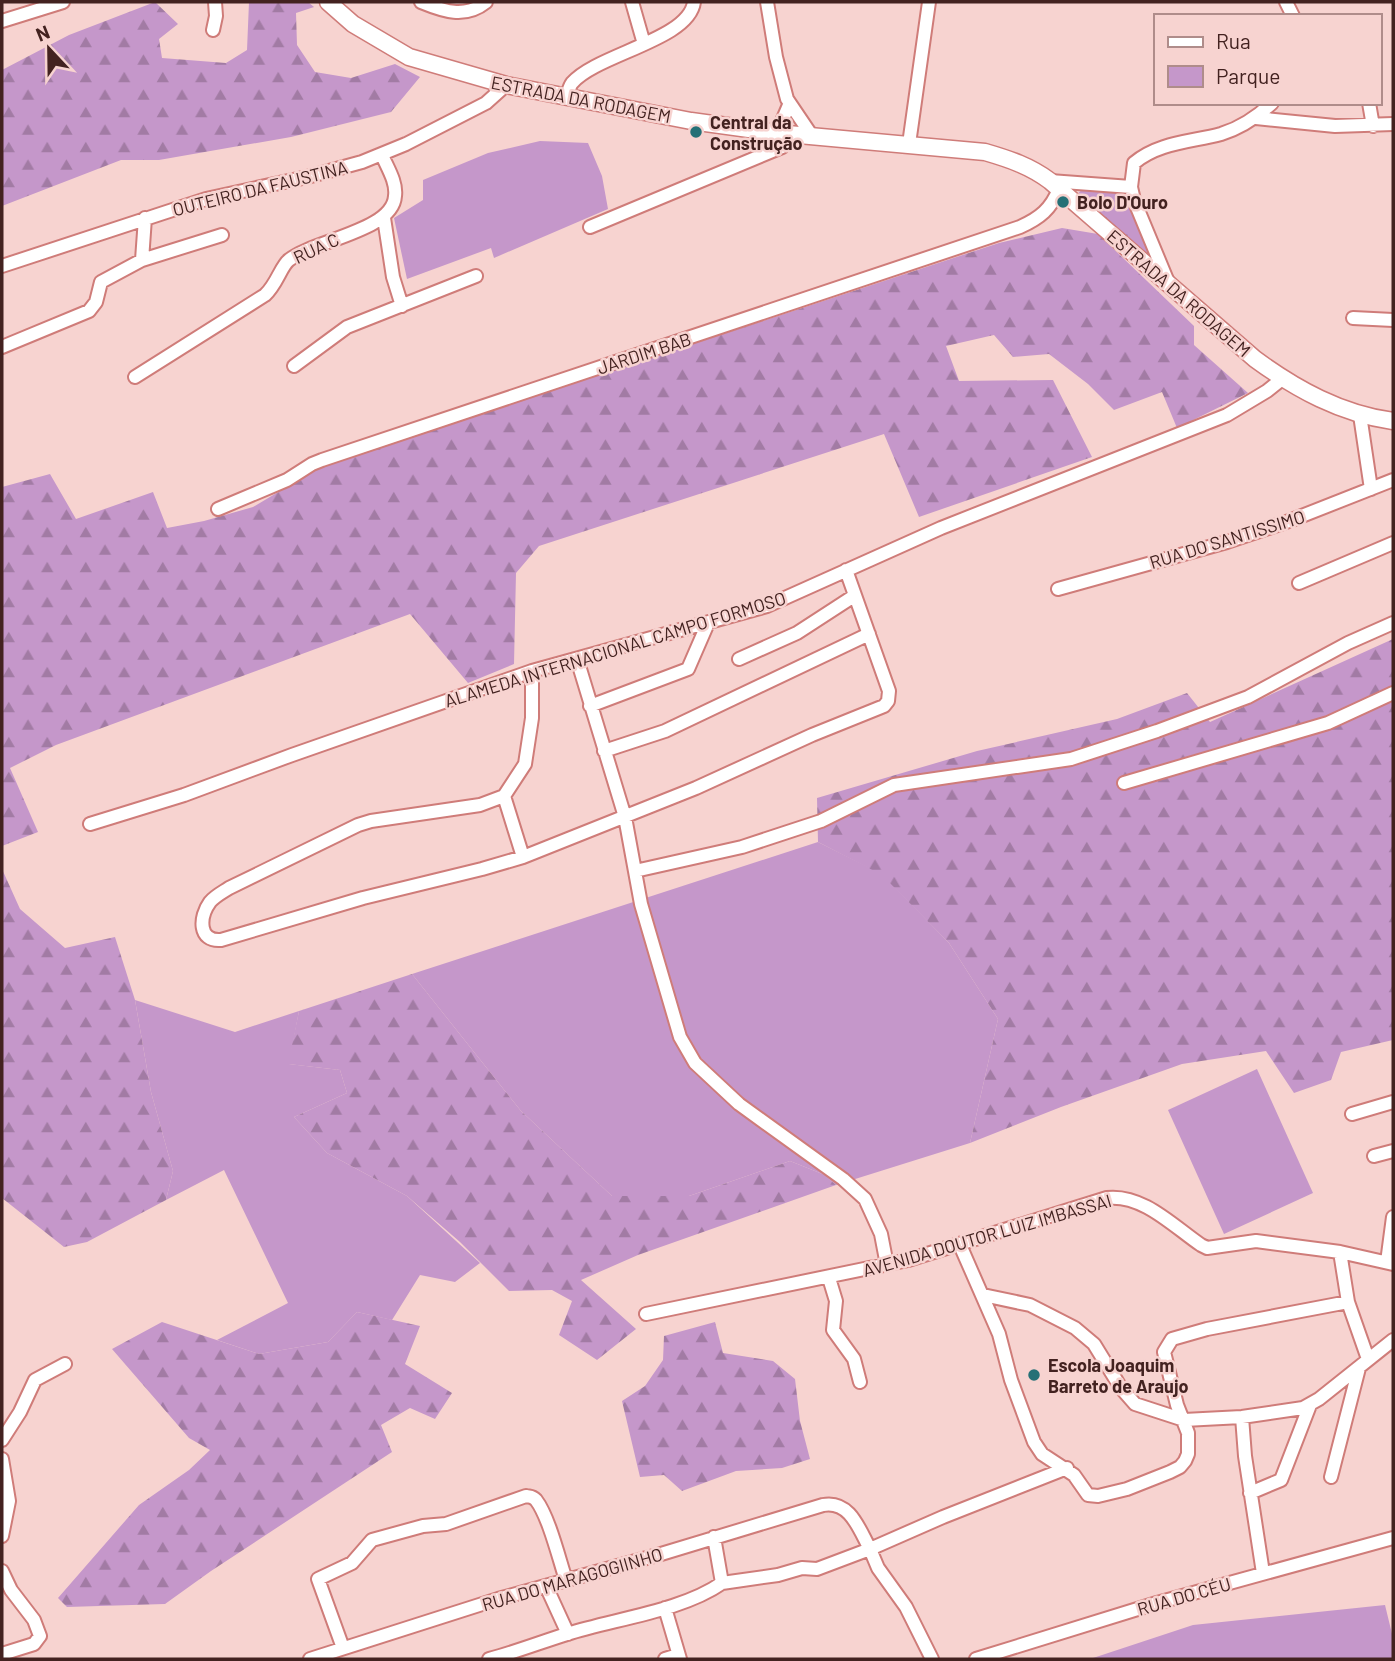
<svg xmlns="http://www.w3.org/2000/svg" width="1395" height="1661" font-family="Barlow,sans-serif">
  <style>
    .green { fill: #c597ca }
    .forest { fill: url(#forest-firs) }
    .park { fill: url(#park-tufts) }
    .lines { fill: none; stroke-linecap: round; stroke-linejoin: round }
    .minor-casing { stroke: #cf7c79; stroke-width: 16 }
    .major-casing { stroke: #cf7c79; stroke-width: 19 }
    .minor { stroke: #fff; stroke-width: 12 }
    .major { stroke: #fff; stroke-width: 16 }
    .poi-dot { fill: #257076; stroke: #f7d3d0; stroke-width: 2.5 }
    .labels { text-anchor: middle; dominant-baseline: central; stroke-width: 5; stroke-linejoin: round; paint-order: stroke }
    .street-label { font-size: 18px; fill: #432220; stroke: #f7d3d0 }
    .poi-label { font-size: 18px; font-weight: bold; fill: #432220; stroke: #f7d3d0; text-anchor: start }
  </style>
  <defs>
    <pattern id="forest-firs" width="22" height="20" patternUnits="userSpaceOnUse" patternTransform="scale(1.75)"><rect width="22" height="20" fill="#c597ca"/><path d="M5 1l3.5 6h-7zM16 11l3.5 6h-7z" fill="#a27ba4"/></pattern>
    <pattern id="park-tufts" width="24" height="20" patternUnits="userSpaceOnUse" patternTransform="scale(1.75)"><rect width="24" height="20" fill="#c597ca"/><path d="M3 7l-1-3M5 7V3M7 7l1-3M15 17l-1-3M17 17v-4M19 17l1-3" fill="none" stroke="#a27ba4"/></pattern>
  </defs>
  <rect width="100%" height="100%" fill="#f7d3d0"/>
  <path class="green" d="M 540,141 L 588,143 L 602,176 L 608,209 L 494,258 L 491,248 L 407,279 L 394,218 L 423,200 L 423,180 L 488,153 Z
    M 818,842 L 882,874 L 949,943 L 998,1019 L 970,1143 L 836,1185 L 825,1175 L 790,1161 L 689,1196 L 612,1196 L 521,1111 L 412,974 Z
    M 135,1000 L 235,1032 L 299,1011 L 289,1064 L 340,1070 L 347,1093 L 294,1117 L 327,1153 L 407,1196 L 480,1263 L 455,1282 L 420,1275 L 392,1320 L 357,1312 L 328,1342 L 259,1354 L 217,1340 L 288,1303 L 224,1170 L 166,1200 L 173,1171 L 151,1092 Z
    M 1257,1069 L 1313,1193 L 1224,1234 L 1168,1110 Z
    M 1385,1605 L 1393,1638 L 1393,1659 L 1090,1659 L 1193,1625 Z"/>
  <path class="forest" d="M 155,2 L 178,24 L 159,39 L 162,58 L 226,63 L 247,50 L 249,2 L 308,2 L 314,7 L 296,13 L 297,45 L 315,72 L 351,78 L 395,64 L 420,77 L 391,112 L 291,137 L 159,160 L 121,160 L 2,206 L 2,70 L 69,35 Z
    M 1062,228 L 1098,234 L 1194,326 L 1194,345 L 1248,393 L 1177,428 L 1162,392 L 1114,410 L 1088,384 L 1049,354 L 1013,357 L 994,335 L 946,346 L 959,381 L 1053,380 L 1092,457 L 919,517 L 884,434 L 539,546 L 516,573 L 514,664 L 468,683 L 410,614 L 56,745 L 10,768 L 38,832 L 2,846 L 2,487 L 50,474 L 76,519 L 153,492 L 167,528 L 204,521 L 253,507 L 320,467 L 999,243 Z
    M 1393,639 L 1393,1040 L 1341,1052 L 1331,1080 L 1294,1093 L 1266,1051 L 1182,1064 L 1061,1107 L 970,1143 L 998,1019 L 949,943 L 882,875 L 818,842 L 817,798 L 977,751 L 1117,719 L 1187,693 L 1210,722 Z
    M 2,869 L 20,909 L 65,948 L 115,937 L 135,1000 L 151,1092 L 173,1171 L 166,1200 L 87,1242 L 64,1247 L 2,1198 Z
    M 412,974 L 521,1111 L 612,1196 L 689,1196 L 790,1161 L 825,1175 L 836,1185 L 638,1255 L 581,1280 L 636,1329 L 597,1360 L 559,1335 L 572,1301 L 552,1290 L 509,1291 L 460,1242 L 407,1196 L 327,1153 L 294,1117 L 347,1093 L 340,1070 L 288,1064 L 299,1011 Z
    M 357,1312 L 420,1326 L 405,1364 L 452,1393 L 435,1419 L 410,1408 L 381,1425 L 392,1452 L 211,1571 L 165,1604 L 67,1607 L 58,1598 L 139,1505 L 189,1470 L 210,1450 L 189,1438 L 112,1349 L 162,1322 L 259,1354 L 328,1342 Z
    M 715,1322 L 723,1353 L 773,1361 L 795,1379 L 800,1421 L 810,1459 L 782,1468 L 736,1471 L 682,1491 L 664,1475 L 640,1477 L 622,1401 L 645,1386 L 663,1360 L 664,1336 Z"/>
  <path class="park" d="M 1084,188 L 1125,188 L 1156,260 L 1152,263 L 1076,195 Z"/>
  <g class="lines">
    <g class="minor-casing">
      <path id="minor" d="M 421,2 C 443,11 465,19 486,2
        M 632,2 L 644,44
        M 767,2 L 776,57 L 787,99 L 812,136
        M 1286,2 L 1293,16
        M 2,21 L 63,2
        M 213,30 L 216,16 L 215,2
        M 566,98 C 568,93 569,87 572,83 C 597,54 689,40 694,2
        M 1369,103 L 1373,126
        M 1256,118 L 1335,126 L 1393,124
        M 777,133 L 789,105
        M 909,144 L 929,2
        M 1050,181 L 1131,187
        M 384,218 L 393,277 L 402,306
        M 590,227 L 782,147 L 790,134
        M 142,260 L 222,235
        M 2,266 L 206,199 L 307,177 L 362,162 L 406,144 L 486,103 L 506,85
        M 1168,282 L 1134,200 L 1131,187 L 1134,163 C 1159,142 1192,142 1221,134 C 1241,128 1257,117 1272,103
        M 1353,318 L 1393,320
        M 2,347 L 89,311 L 96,302 L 101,282 L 142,260 L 145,218
        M 294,366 L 347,327 L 476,276
        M 135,377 L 265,295 C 277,284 281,266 289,260 C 314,240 393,231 395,196 C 397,182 387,167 382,155
        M 1360,415 L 1371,489
        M 218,509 L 287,480 L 312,464 L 322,460 L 1020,227 C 1040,218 1051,209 1059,189
        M 1299,583 L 1393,543
        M 1058,589 L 1227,542 L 1289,521 L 1393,480
        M 577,659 L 625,817 L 641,904 L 680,1037 L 695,1063 L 739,1104 L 843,1179 L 865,1199 L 881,1234 L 887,1265
        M 739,659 L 797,633 L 854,596
        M 532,671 L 532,718 L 525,764 L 504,796 L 480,805 L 371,821 L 358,825 L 229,888 C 223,892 215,896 210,902 C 199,917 198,942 221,940 L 363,898 L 482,869 L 523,857 L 696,788 L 812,735 L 884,706 L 888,701 L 889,691 L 846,570
        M 590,706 L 688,669 L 708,623
        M 604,751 L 665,731 L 869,634
        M 1124,783 L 1328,723 L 1393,693
        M 504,796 L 523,857
        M 90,824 L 184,795 L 292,755 L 532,671 L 767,606 L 941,528 L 1227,415 L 1267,391 L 1282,379
        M 635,871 L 742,847 L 821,821 L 894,785 L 1071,759 L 1157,731 L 1248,697 L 1348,643 L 1393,623
        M 1352,1114 L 1393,1102
        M 1374,1156 L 1393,1151
        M 960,1245 L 999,1334 L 1011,1380 L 1034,1442 L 1042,1454 L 1074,1475 L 1088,1495 L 1098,1496 L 1127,1489 L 1170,1472 L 1180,1467 L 1185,1461 L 1188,1454 L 1188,1433 L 1177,1405 L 1164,1352 L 1172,1339 L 1207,1329 L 1348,1302
        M 1340,1252 L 1348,1302 L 1368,1359
        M 1387,1262 L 1393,1217
        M 829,1278 L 836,1301 L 833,1330 L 854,1359 L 860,1382
        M 983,1295 L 1030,1305 L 1075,1328 L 1094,1344 L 1121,1388 L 1135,1404 L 1184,1420 L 1242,1417 L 1303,1408 L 1319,1399 L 1393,1340
        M 646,1314 L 908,1260 L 1107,1198 C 1143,1194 1173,1226 1201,1245 L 1207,1248 L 1256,1241 L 1340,1252 L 1393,1264
        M 1242,1417 L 1245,1456 L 1263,1573
        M 2,1440 L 20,1412 L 35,1380 L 65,1364
        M 2,1459 L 9,1501 L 2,1536
        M 1331,1477 L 1359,1368
        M 1250,1493 L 1281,1480 L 1310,1405
        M 2,1571 L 11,1590 L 34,1620 L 40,1636 L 34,1644 L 2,1654
        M 722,1583 L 778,1575 L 802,1568 L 817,1569 L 870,1549 L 878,1568 L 906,1607 L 932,1659
        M 546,1586 L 568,1634
        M 665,1608 L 680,1659
        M 343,1648 L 318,1579 L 352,1563 L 372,1540 L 423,1526 L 446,1524 L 526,1496 C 531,1497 532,1496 536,1500 C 549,1517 559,1559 566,1580
        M 310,1659 L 498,1599 L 661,1554 L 823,1505 C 850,1500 859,1529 870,1549 L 943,1517 L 1067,1468
        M 489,1659 C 516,1652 541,1642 567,1634 C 614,1619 682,1611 722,1583 L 714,1537
        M 665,1659 L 678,1655
        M 976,1659 L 1157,1603 L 1393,1538"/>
    </g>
    <g class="major-casing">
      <path id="major" d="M 328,2 L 353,24 L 409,57 L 506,85 L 691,121 L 777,133 L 985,152 C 1009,159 1030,166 1050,181 L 1255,359 C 1296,389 1341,414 1393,421"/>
    </g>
    <use href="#minor" class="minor"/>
    <use href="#major" class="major"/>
  </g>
  <g class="poi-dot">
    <circle cx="696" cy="132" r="7"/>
    <circle cx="1063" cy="202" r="7"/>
    <circle cx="1034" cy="1375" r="7"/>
  </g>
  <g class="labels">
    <g class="street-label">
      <text transform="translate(581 99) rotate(11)">ESTRADA DA RODAGEM</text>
      <text transform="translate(260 188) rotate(-14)">OUTEIRO DA FAUSTINA</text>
      <text transform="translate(316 248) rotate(-25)">RUA C</text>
      <text transform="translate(1179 293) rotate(41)">ESTRADA DA RODAGEM</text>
      <text transform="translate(644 353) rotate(-18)">JARDIM BAB</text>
      <text transform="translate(1227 539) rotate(-17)">RUA DO SANTISSIMO</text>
      <text transform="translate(615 649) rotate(-17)">ALAMEDA INTERNACIONAL CAMPO FORMOSO</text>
      <text transform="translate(987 1235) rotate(-16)">AVENIDA DOUTOR LUIZ IMBASSAI</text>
      <text transform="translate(572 1579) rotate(-16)">RUA DO MARAGOGIINHO</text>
      <text transform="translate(1184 1596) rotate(-16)">RUA DO CÉU</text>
    </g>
    <g class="poi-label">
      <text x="710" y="122">Central da<tspan x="710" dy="21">Construção</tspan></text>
      <text x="1077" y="202">Bolo D'Ouro</text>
      <text x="1048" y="1365">Escola Joaquim<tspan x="1048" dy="21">Barreto de Araujo</tspan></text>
    </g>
  </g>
  <rect width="1395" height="1661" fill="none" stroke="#432220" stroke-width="7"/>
  <rect x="1154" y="14" width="228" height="91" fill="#f7d3d0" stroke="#af8c8a" stroke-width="2"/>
  <rect x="1168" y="37" width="35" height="10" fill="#ffffff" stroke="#af8c8a" stroke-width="2"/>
  <text x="1216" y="49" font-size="21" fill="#432220">Rua</text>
  <rect x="1168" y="66" width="35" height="21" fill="#c597ca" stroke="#af8c8a" stroke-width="2"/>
  <text x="1216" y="84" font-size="21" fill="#432220">Parque</text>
  <g transform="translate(49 49) rotate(338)" stroke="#f7d3d0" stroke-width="5" paint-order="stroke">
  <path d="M0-5L12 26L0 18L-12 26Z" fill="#432220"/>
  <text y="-10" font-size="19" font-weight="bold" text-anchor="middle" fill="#432220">N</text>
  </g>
</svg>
